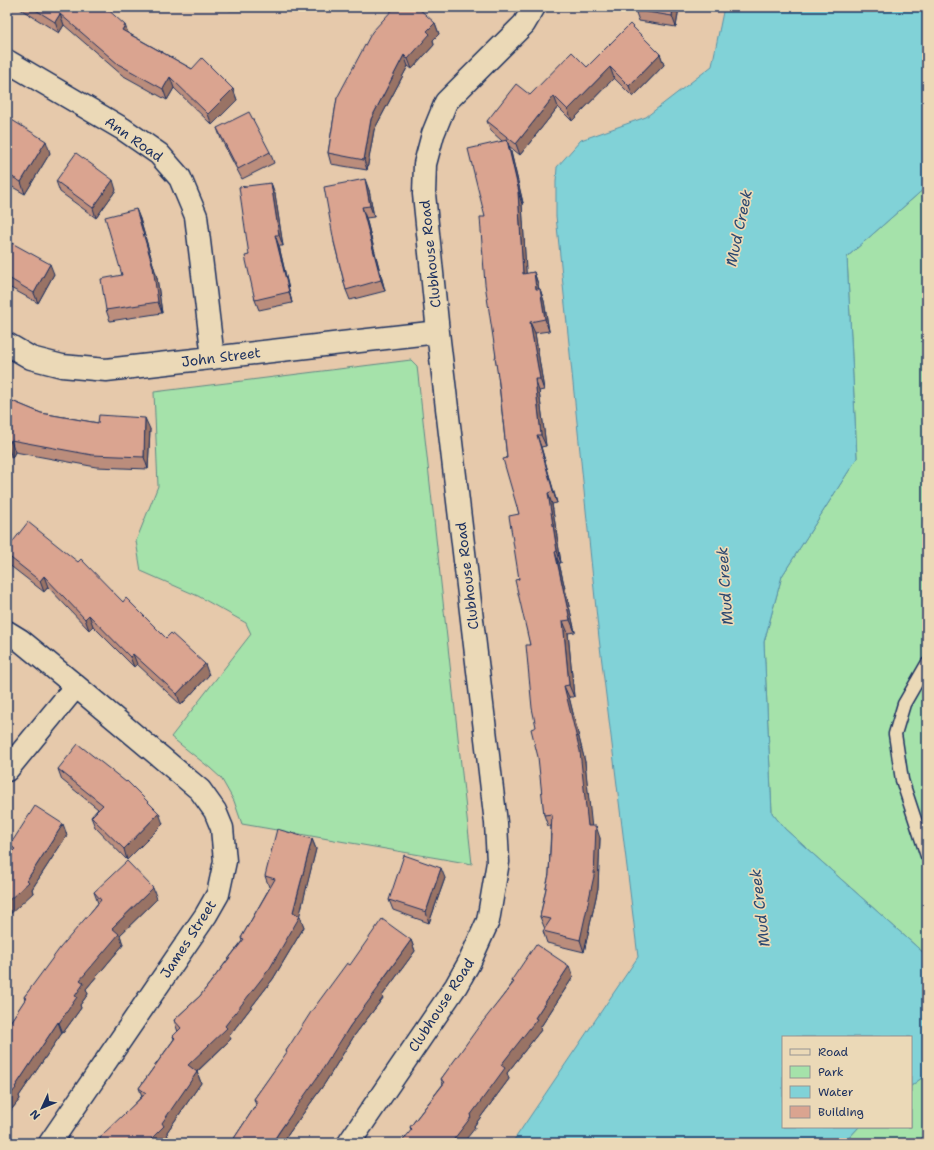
<svg xmlns="http://www.w3.org/2000/svg" width="934" height="1150" font-family="'Shantell Sans',sans-serif">
  <style>
    .green { fill: #a5e2aa; stroke: #608884 }
    .water { fill: #81d2d7; stroke: #5891a7 }
    .lines { fill: none; stroke-linecap: round; stroke-linejoin: round }
    .lane-casing { stroke: #1b2f5e; stroke-width: 15 }
    .street-casing { stroke: #1b2f5e; stroke-width: 25 }
    .lane { stroke: #ebd9b7; stroke-width: 12 }
    .street { stroke: #ebd9b7; stroke-width: 22 }
    .wall { fill: #bb8d7c; stroke: #1b2f5e }
    .shaded-wall { fill: #997365; stroke: #1b2f5e }
    .building { fill: #daa490; stroke: #1b2f5e }
    .labels { text-anchor: middle; dominant-baseline: central; stroke-width: 3.5; stroke-linejoin: round; paint-order: stroke }
    .street-label { font-size: 14px; fill: #1b2f5e; stroke: #ebd9b7 }
    .water-label { font-size: 15px; font-style: italic; fill: #2a4770; stroke: #ebd9b7 }
  </style>
  <rect width="100%" height="100%" fill="#e6c9ab"/>
  <filter id="ink" filterUnits="userSpaceOnUse"><feTurbulence type="fractalNoise" baseFrequency=".025" numOctaves="2"/><feDisplacementMap in="SourceGraphic" scale="8" xChannelSelector="R" yChannelSelector="G"/><feConvolveMatrix kernelMatrix="1 2 1 2 8 2 1 2 1" color-interpolation-filters="sRGB"/></filter>
  <g filter="url(#ink)">
    <path class="green" d="M 927,186 L 927,956 L 785,829 L 772,813 L 764,642 L 782,576 L 857,458 L 847,257 Z
      M 411,360 L 417,366 L 472,864 L 242,824 L 234,801 L 221,778 L 210,768 L 171,737 L 251,634 L 246,623 L 198,596 L 141,571 L 136,541 L 158,486 L 154,392 Z
      M 927,1074 L 927,1143 L 844,1143 L 859,1127 L 911,1127 L 911,1086 Z"/>
    <path class="water" d="M 724,7 L 927,7 L 927,186 L 847,257 L 857,458 L 782,576 L 764,642 L 772,813 L 785,829 L 927,956 L 927,1074 L 911,1086 L 911,1037 L 783,1037 L 783,1127 L 859,1127 L 844,1143 L 512,1143 L 638,957 L 599,638 L 556,216 L 556,182 L 557,167 L 581,140 L 646,117 L 712,66 Z"/>
    <g class="lines">
      <g class="lane-casing">
        <path id="lane" d="M 927,664 L 904,704 L 895,734 L 902,780 L 927,856"/>
      </g>
      <g class="street-casing">
        <path id="street" d="M 7,61 L 123,129 L 159,154 L 180,178 L 196,216 L 213,358
          M 7,344 L 31,358 L 62,366 L 106,370 L 438,332
          M 7,632 L 20,640 L 76,686 L 200,790 L 215,811 L 222,828 L 225,861 L 218,894 L 206,915 L 50,1143
          M 7,770 L 76,686
          M 349,1143 L 456,986 L 469,963 L 488,921 L 498,862 L 496,823 L 438,332 L 424,194 L 425,164 L 433,134 L 446,102 L 524,24 L 534,7"/>
      </g>
      <use href="#lane" class="lane"/>
      <use href="#street" class="street"/>
    </g>
    <path class="wall" d="M 17,7 L 105,7 L 128,33 L 192,69 L 233,89 L 237,100 L 212,125 L 174,88 L 167,100 L 122,75 L 64,25 L 59,33 Z
      M 228,7 L 276,7 L 276,10 L 229,10 Z
      M 679,7 L 676,27 L 639,21 L 635,10 Z
      M 435,23 L 439,34 L 433,40 L 434,45 L 412,69 L 408,66 L 374,130 L 367,170 L 331,164 L 328,153 L 337,98 Z
      M 660,54 L 664,65 L 633,97 L 614,78 L 572,121 L 558,107 L 520,155 L 509,146 L 511,152 L 523,203 L 522,204 L 526,274 L 534,272 L 538,284 L 539,289 L 540,289 L 544,301 L 549,331 L 535,333 L 544,390 L 539,391 L 546,446 L 541,447 L 557,503 L 552,504 L 561,563 L 559,563 L 575,632 L 568,633 L 574,697 L 569,697 L 585,762 L 591,826 L 600,838 L 598,888 L 584,952 L 547,943 L 543,931 L 545,929 L 540,917 L 549,874 L 551,826 L 548,826 L 544,815 L 530,645 L 519,579 L 519,514 L 507,458 L 496,357 L 485,217 L 502,141 L 491,131 L 487,121 L 530,95 L 587,67 Z
      M 7,117 L 50,153 L 25,194 L 7,184 Z
      M 217,128 L 270,152 L 274,163 L 242,179 L 221,139 Z
      M 56,181 L 116,190 L 96,218 L 60,192 Z
      M 271,183 L 275,194 L 283,246 L 279,246 L 292,303 L 259,310 L 255,300 L 249,255 Z
      M 369,190 L 374,217 L 366,218 L 385,291 L 350,300 L 346,290 L 334,242 Z
      M 136,209 L 140,219 L 157,278 L 162,313 L 110,321 L 106,310 L 122,275 Z
      M 7,246 L 54,274 L 38,303 L 7,286 Z
      M 7,399 L 41,413 L 98,423 L 150,429 L 148,469 L 96,467 L 15,452 L 12,458 L 7,456 Z
      M 7,549 L 123,602 L 166,638 L 209,675 L 181,705 L 137,664 L 134,667 L 93,626 L 89,630 L 48,587 L 44,592 L 8,564 L 7,562 Z
      M 58,769 L 163,824 L 127,860 L 95,827 L 91,817 L 98,809 L 62,780 Z
      M 67,835 L 32,889 L 33,893 L 12,852 L 10,845 Z
      M 312,839 L 316,849 L 299,916 L 304,927 L 273,979 L 229,1036 L 231,1039 L 197,1072 L 201,1083 L 167,1132 L 168,1137 L 162,1143 L 98,1143 L 142,1096 L 139,1088 L 174,1039 L 173,1036 L 178,1032 L 174,1020 L 200,996 L 242,941 L 241,938 L 270,887 L 269,887 L 265,876 Z
      M 445,878 L 429,923 L 393,910 L 389,900 Z
      M 94,892 L 157,899 L 120,935 L 123,945 L 86,989 L 88,994 L 80,1005 L 81,1008 L 63,1033 L 62,1033 L 19,1096 L 20,1099 L 7,1115 L 7,1027 L 25,1000 L 24,997 L 98,903 Z
      M 411,940 L 415,951 L 382,996 L 383,998 L 354,1036 L 325,1083 L 282,1143 L 231,1143 L 256,1105 L 254,1099 L 287,1053 L 286,1051 L 350,965 Z
      M 573,977 L 540,1028 L 541,1030 L 507,1073 L 509,1079 L 474,1126 L 475,1128 L 411,1130 L 410,1127 L 443,1084 L 441,1079 L 512,984 L 511,981 Z"/>
    <path class="shaded-wall" d="M 673,7 L 679,7 L 676,27 L 672,16 Z
      M 60,14 L 64,25 L 59,33 L 55,22 Z
      M 435,23 L 439,34 L 433,40 L 434,45 L 412,69 L 408,59 L 427,31 Z
      M 125,25 L 129,36 L 122,30 Z
      M 660,54 L 664,65 L 633,97 L 629,86 Z
      M 404,55 L 408,66 L 374,130 L 367,170 L 364,160 L 371,119 Z
      M 610,67 L 614,78 L 572,121 L 568,110 Z
      M 170,77 L 174,88 L 167,100 L 163,89 Z
      M 233,89 L 237,100 L 212,125 L 208,114 Z
      M 554,96 L 558,107 L 520,155 L 516,144 Z
      M 507,140 L 511,152 L 523,203 L 519,192 Z
      M 46,141 L 50,153 L 25,194 L 21,182 Z
      M 365,179 L 369,190 L 374,217 L 370,206 Z
      M 113,180 L 116,190 L 96,218 L 93,208 Z
      M 271,183 L 275,194 L 283,246 L 279,235 Z
      M 518,192 L 522,204 L 527,286 L 523,274 Z
      M 362,207 L 366,218 L 385,291 L 381,280 Z
      M 136,209 L 140,219 L 157,278 L 162,313 L 158,302 Z
      M 275,235 L 279,246 L 292,303 L 289,292 Z
      M 50,264 L 54,274 L 38,303 L 34,293 Z
      M 534,272 L 538,284 L 540,301 L 536,289 Z
      M 540,289 L 544,301 L 549,331 L 545,319 Z
      M 530,322 L 535,333 L 544,390 L 540,379 Z
      M 535,379 L 539,391 L 546,446 L 541,435 Z
      M 145,418 L 150,429 L 148,469 L 144,457 Z
      M 537,435 L 541,447 L 557,503 L 553,491 Z
      M 11,440 L 15,452 L 12,458 L 8,446 Z
      M 548,493 L 552,504 L 561,563 L 557,551 Z
      M 555,552 L 559,563 L 575,632 L 570,620 Z
      M 44,576 L 48,587 L 44,592 L 40,581 Z
      M 89,615 L 93,626 L 89,630 L 85,619 Z
      M 563,621 L 568,633 L 574,697 L 569,685 Z
      M 133,654 L 137,664 L 134,667 L 130,657 Z
      M 205,664 L 209,675 L 181,705 L 177,694 Z
      M 564,686 L 569,697 L 585,762 L 593,838 L 588,826 Z
      M 159,813 L 163,824 L 127,860 L 124,849 Z
      M 63,824 L 67,835 L 32,889 L 33,893 L 7,917 L 7,902 L 27,880 Z
      M 596,826 L 600,838 L 598,888 L 584,952 L 580,940 Z
      M 312,839 L 316,849 L 299,918 L 300,916 L 304,927 L 273,979 L 229,1036 L 231,1039 L 192,1076 L 188,1065 L 225,1026 L 293,912 Z
      M 441,868 L 445,878 L 429,923 L 426,912 Z
      M 153,888 L 157,899 L 120,935 L 123,945 L 86,989 L 88,994 L 80,1005 L 81,1008 L 63,1033 L 59,1023 L 75,996 L 80,980 L 112,928 Z
      M 411,940 L 415,951 L 382,996 L 383,998 L 354,1036 L 325,1083 L 282,1143 L 272,1143 L 350,1026 Z
      M 569,966 L 573,977 L 540,1028 L 541,1030 L 507,1073 L 509,1079 L 474,1126 L 475,1128 L 463,1143 L 451,1143 L 470,1116 L 501,1065 L 535,1018 Z
      M 58,1022 L 62,1033 L 19,1096 L 20,1099 L 7,1115 L 7,1099 Z
      M 197,1072 L 201,1083 L 167,1132 L 168,1137 L 162,1143 L 147,1143 Z"/>
    <path class="building" d="M 31,7 L 105,7 L 125,25 L 122,30 L 192,69 L 202,58 L 233,89 L 208,114 L 170,77 L 163,89 L 118,64 L 60,14 L 55,22 Z
      M 395,7 L 417,7 L 435,23 L 427,31 L 430,34 L 408,59 L 404,55 L 371,119 L 364,160 L 328,153 L 337,98 L 372,32 Z
      M 635,7 L 673,7 L 672,16 L 635,10 Z
      M 630,24 L 660,54 L 629,86 L 610,67 L 568,110 L 554,96 L 516,144 L 487,121 L 516,84 L 530,95 L 572,52 L 587,67 Z
      M 249,112 L 270,152 L 238,169 L 217,128 Z
      M 7,117 L 46,141 L 21,182 L 7,174 Z
      M 507,140 L 519,192 L 518,192 L 523,274 L 534,272 L 536,289 L 540,289 L 545,319 L 530,322 L 540,379 L 535,379 L 541,435 L 537,435 L 553,491 L 548,493 L 557,551 L 555,552 L 570,620 L 563,621 L 569,685 L 564,686 L 580,751 L 588,826 L 596,826 L 594,876 L 580,940 L 543,931 L 551,919 L 540,917 L 549,874 L 552,814 L 544,815 L 538,757 L 531,729 L 536,727 L 532,708 L 526,645 L 530,645 L 515,580 L 519,579 L 509,516 L 519,514 L 503,459 L 507,458 L 499,383 L 495,357 L 496,357 L 485,284 L 480,217 L 485,217 L 468,149 Z
      M 76,153 L 113,180 L 93,208 L 56,181 Z
      M 365,179 L 370,206 L 362,207 L 381,280 L 346,290 L 334,242 L 324,187 Z
      M 271,183 L 279,235 L 275,235 L 289,292 L 255,300 L 245,256 L 249,255 L 239,187 Z
      M 136,209 L 153,267 L 158,302 L 106,310 L 101,279 L 122,275 L 105,217 Z
      M 10,242 L 50,264 L 34,293 L 7,277 L 7,246 Z
      M 7,399 L 41,413 L 98,423 L 99,415 L 145,418 L 144,457 L 92,455 L 11,440 L 8,446 L 7,446 Z
      M 28,522 L 78,562 L 81,559 L 123,602 L 126,598 L 166,638 L 171,633 L 205,664 L 177,694 L 133,654 L 130,657 L 89,615 L 85,619 L 44,576 L 40,581 L 7,555 L 7,549 Z
      M 78,744 L 126,782 L 127,781 L 159,813 L 124,849 L 91,817 L 103,805 L 58,769 Z
      M 35,806 L 63,824 L 27,880 L 29,882 L 7,902 L 7,857 L 15,849 L 10,845 Z
      M 277,829 L 312,839 L 293,912 L 300,916 L 270,968 L 225,1026 L 227,1028 L 188,1065 L 197,1072 L 162,1123 L 164,1126 L 147,1143 L 98,1143 L 102,1135 L 146,1093 L 139,1088 L 175,1038 L 173,1036 L 181,1028 L 174,1020 L 200,996 L 244,939 L 241,938 L 275,879 L 265,876 Z
      M 404,855 L 441,868 L 426,912 L 389,900 Z
      M 127,861 L 153,888 L 112,928 L 119,934 L 80,980 L 84,983 L 75,996 L 77,997 L 59,1023 L 58,1022 L 15,1087 L 16,1088 L 7,1099 L 7,1027 L 26,998 L 24,997 L 60,948 L 101,900 L 94,892 Z
      M 382,919 L 411,940 L 378,986 L 379,987 L 350,1026 L 321,1072 L 279,1132 L 272,1143 L 231,1143 L 258,1102 L 254,1099 L 287,1052 L 286,1051 L 311,1012 L 347,963 L 350,965 Z
      M 536,944 L 569,966 L 535,1018 L 537,1019 L 501,1065 L 505,1068 L 470,1116 L 471,1117 L 451,1143 L 401,1143 L 412,1129 L 410,1127 L 445,1082 L 441,1079 L 477,1029 L 514,982 L 511,981 Z"/>
  </g>
  <g class="labels">
    <g class="street-label">
      <text transform="translate(134 139) rotate(35)">Ann Road</text>
      <text transform="translate(430 254) rotate(-96)">Clubhouse Road</text>
      <text transform="translate(221 357) rotate(-7)">John Street</text>
      <text transform="translate(467 576) rotate(-97)">Clubhouse Road</text>
      <text transform="translate(188 939) rotate(-57)">James Street</text>
      <text transform="translate(441 1005) rotate(-57)">Clubhouse Road</text>
    </g>
    <g class="water-label">
      <text transform="translate(739 228) rotate(-78)">Mud Creek</text>
      <text transform="translate(725 586) rotate(-94)">Mud Creek</text>
      <text transform="translate(760 908) rotate(-97)">Mud Creek</text>
    </g>
  </g>
  <rect width="934" height="1150" fill="none" stroke="#ebd9b7" stroke-width="24"/>
  <rect x="12" y="12" width="910" height="1126" fill="none" stroke="#1b2f5e" stroke-width="1.5" filter="url(#ink)"/>
  <rect x="782" y="1036" width="130" height="92" fill="#ebd9b7" stroke="#989593"/>
  <rect x="790" y="1049" width="20" height="6" fill="#ebd9b7" stroke="#989593"/>
  <text x="818" y="1056" font-size="12" fill="#1b2f5e">Road</text>
  <rect x="790" y="1066" width="20" height="12" fill="#a5e2aa" stroke="#989593"/>
  <text x="818" y="1076" font-size="12" fill="#1b2f5e">Park</text>
  <rect x="790" y="1086" width="20" height="12" fill="#81d2d7" stroke="#989593"/>
  <text x="818" y="1096" font-size="12" fill="#1b2f5e">Water</text>
  <rect x="790" y="1106" width="20" height="12" fill="#daa490" stroke="#989593"/>
  <text x="818" y="1116" font-size="12" fill="#1b2f5e">Building</text>
  <g transform="translate(42 1108) rotate(226)" stroke="#ebd9b7" stroke-width="3" paint-order="stroke">
  <path d="M0-3L7 15L0 10L-7 15Z" fill="#1b2f5e"/>
  <text y="-6" font-size="11" font-weight="bold" text-anchor="middle" fill="#1b2f5e">N</text>
  </g>
</svg>
